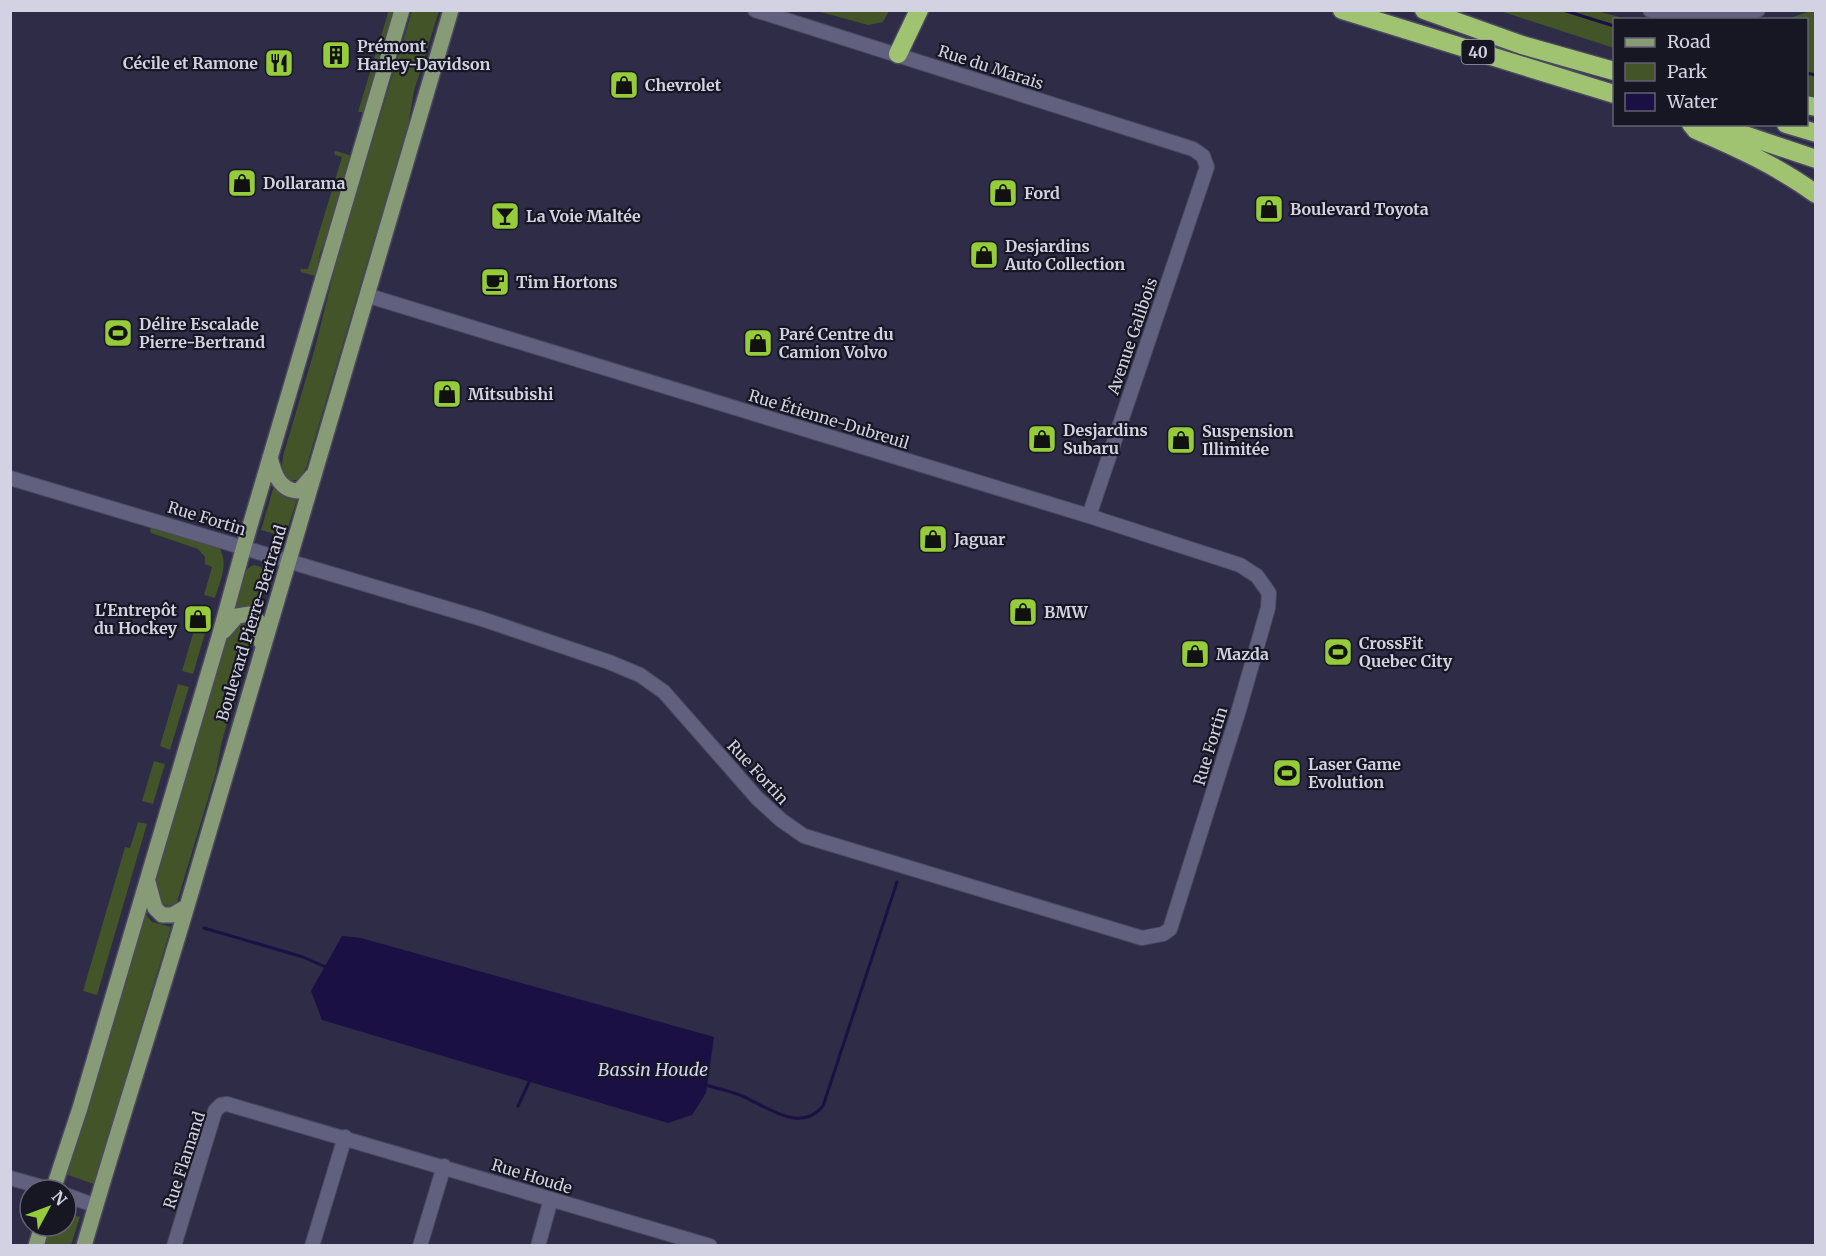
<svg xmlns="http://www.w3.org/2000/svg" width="1826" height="1256" font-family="Merriweather,serif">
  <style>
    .green { fill: #425428 }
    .water { fill: #1b1044 }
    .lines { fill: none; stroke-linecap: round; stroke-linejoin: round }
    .stream { stroke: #1b1044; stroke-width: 3 }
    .minor-casing { stroke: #4b4960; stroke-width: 16 }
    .major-casing { stroke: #4b4960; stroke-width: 18 }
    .highway-casing { stroke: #4b4960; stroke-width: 21 }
    .minor { stroke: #61607f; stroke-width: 14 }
    .major { stroke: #879b77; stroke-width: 15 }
    .highway { stroke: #a0c372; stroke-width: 18 }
    .labels { text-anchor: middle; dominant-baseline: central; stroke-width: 4.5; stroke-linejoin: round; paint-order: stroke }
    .shield { fill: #171623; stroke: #9a9aa9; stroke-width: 1.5 }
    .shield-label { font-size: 15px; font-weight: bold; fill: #d2d2e3 }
    .poi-label { font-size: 16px; font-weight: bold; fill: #d2d2e3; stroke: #171623; text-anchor: start }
    .street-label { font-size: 16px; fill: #d2d2e3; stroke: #171623 }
    .water-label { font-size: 18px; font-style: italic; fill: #d1d1f4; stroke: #171623 }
  </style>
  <rect width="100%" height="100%" fill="#2e2c47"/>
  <path class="green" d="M 387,11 L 397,11 L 365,112 L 358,112 L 388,13 Z
    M 412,11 L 439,11 L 414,91 L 408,126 L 306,468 L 298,480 L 287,480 L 282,466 L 283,456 L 315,348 L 339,251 Z
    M 817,11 L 889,10 L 889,11 L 883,22 L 868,25 Z
    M 1500,11 L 1597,11 L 1627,19 L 1614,20 L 1614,48 Z
    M 1811,11 L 1816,11 L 1815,97 L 1807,95 L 1806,20 L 1787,19 Z
    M 336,151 L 349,155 L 352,159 C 345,182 341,207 332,229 C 324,246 316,253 319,274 L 315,276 L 301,272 L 300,269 L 308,269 L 342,157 L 335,155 L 334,152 Z
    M 275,488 L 281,492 L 298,496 L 285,537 L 261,530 L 273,489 Z
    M 154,526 L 218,546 C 230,562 220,581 215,598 L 204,595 L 212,567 L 205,564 L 205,557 L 198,549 L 151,533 L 150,529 Z
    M 254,565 L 261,567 L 267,573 L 258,620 L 250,610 L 242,607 L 232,610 C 237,595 238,571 254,565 Z
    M 200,610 L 211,613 L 193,674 L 182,671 Z
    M 242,620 L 249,630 L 250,642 L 222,741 L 216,772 L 177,902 L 170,906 L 163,905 L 156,900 L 152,891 L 164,851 L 165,835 L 227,634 Z
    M 178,684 L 189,687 L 170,750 L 160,746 Z
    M 154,761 L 165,764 L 153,804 L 142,801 Z
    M 138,822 L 147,824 L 97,995 L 83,991 L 125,847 L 130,848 Z
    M 143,914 L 146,914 L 152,922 L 171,927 L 94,1184 L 65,1174 Z
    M 66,1213 L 80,1217 L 71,1245 L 45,1245 L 51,1226 L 66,1226 Z"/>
  <path class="water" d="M 342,936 L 361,938 L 714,1037 L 706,1093 L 692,1115 L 668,1123 L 322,1020 L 311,991 Z"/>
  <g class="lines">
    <path class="stream" d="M 1563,10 L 1614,26
      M 1806,73 L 1816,75
      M 204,928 L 303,957 L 328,968
      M 706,1085 C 718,1089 731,1091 742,1096 C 768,1107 800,1134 823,1106 L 897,882
      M 518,1106 L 530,1080"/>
    <g class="minor-casing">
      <path id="minor" d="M 755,10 L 1193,149 L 1203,156 L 1207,167 L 1089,516
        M 1650,10 L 1670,14 L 1731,18 L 1758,10
        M 10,478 L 482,619 L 609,662 L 640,675 L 664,692 L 757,798 L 781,820 L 804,836 L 1142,938 L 1163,934 L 1170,929 L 1238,713 L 1268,608 L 1269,593 L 1257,576 L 1240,565 L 1089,516 L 369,296
        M 10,1178 L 53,1190
        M 66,1195 L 96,1206
        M 174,1246 L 215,1111 L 221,1105 L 227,1104 L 710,1246
        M 312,1246 L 345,1137
        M 420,1246 L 444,1166
        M 538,1246 L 551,1199"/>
    </g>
    <g class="major-casing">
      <path id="major" d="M 270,457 C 274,474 280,491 299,491 L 312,476
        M 224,631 L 237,616 L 250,614 L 260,623 L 261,642
        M 148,882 L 155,908 L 162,915 L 172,915 L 186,907
        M 53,1190 L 80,1108 L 219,637 L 244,546 L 402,10
        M 36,1246 L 42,1226
        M 84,1246 C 119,1125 158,1006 193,886 C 278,594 367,303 451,10"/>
    </g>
    <g class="highway-casing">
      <path id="highway" d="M 1342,10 L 1614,94
        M 1424,10 L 1522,45 L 1614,71
        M 898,54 L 919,10
        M 1806,105 L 1816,107
        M 1691,124 L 1696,130 C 1738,148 1779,167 1816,194
        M 1712,124 L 1816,159
        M 1786,124 L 1816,133"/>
    </g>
    <use href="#minor" class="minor"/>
    <use href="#major" class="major"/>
    <use href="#highway" class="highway"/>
  </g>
  <defs>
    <g id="building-square" transform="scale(1.5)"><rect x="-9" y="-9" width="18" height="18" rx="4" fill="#96cc39" stroke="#171623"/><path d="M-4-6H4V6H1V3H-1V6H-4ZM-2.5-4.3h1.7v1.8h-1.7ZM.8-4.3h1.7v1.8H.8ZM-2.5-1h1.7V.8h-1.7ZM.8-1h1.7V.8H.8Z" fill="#111"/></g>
    <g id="restaurant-square" transform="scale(1.5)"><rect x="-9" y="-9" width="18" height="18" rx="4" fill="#96cc39" stroke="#171623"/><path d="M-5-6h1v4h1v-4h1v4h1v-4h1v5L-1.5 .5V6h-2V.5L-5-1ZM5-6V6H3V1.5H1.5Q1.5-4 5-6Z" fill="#111"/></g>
    <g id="shop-square" transform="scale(1.5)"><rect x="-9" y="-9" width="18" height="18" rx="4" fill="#96cc39" stroke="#171623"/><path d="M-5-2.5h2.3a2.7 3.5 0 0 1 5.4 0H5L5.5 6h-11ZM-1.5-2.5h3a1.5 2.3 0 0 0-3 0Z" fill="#111"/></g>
    <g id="bar-square" transform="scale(1.5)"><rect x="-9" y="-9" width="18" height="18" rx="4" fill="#96cc39" stroke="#171623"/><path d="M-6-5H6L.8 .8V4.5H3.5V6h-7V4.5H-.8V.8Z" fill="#111"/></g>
    <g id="cafe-square" transform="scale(1.5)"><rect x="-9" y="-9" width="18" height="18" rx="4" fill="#96cc39" stroke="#171623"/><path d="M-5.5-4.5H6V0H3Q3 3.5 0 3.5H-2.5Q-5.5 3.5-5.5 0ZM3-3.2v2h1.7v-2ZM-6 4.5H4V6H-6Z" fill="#111"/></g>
    <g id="stadium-square" transform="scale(1.5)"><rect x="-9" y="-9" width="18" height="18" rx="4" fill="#96cc39" stroke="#171623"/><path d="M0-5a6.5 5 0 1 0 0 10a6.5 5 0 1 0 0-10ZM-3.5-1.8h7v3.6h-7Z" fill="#111"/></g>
  </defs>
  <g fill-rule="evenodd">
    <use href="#building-square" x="336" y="55"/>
    <use href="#restaurant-square" x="279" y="63"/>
    <use href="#shop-square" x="624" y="85"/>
    <use href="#shop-square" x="242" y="183"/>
    <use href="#shop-square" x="1003" y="193"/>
    <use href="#shop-square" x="1269" y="209"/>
    <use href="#bar-square" x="505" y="216"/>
    <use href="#shop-square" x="984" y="255"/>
    <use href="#cafe-square" x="495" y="282"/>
    <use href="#stadium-square" x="118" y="333"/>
    <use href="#shop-square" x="758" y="343"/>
    <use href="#shop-square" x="447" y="394"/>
    <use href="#shop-square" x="1042" y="439"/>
    <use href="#shop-square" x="1181" y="440"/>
    <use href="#shop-square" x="933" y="539"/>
    <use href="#shop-square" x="1023" y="612"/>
    <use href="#shop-square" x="198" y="619"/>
    <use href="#stadium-square" x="1338" y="652"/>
    <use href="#shop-square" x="1195" y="654"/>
    <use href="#stadium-square" x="1287" y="773"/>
  </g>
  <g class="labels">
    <rect class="shield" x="1461.5" y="40" width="33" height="24" rx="4.5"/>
    <g class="shield-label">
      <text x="1478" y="52">40</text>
    </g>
    <g class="poi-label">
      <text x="357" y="46">Prémont<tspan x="357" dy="18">Harley-Davidson</tspan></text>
      <text x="258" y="63" text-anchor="end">Cécile et Ramone</text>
      <text x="645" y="85">Chevrolet</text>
      <text x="263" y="183">Dollarama</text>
      <text x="1024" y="193">Ford</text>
      <text x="1290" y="209">Boulevard Toyota</text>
      <text x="526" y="216">La Voie Maltée</text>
      <text x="1005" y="246">Desjardins<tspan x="1005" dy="18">Auto Collection</tspan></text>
      <text x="516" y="282">Tim Hortons</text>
      <text x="139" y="324">Délire Escalade<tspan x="139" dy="18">Pierre-Bertrand</tspan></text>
      <text x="779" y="334">Paré Centre du<tspan x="779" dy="18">Camion Volvo</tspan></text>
      <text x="468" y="394">Mitsubishi</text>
      <text x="1063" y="430">Desjardins<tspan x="1063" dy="18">Subaru</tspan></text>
      <text x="1202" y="431">Suspension<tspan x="1202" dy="18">Illimitée</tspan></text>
      <text x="954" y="539">Jaguar</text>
      <text x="177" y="610" text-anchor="end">L'Entrepôt<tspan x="177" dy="18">du Hockey</tspan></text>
      <text x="1044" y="612">BMW</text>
      <text x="1359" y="643">CrossFit<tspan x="1359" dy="18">Quebec City</tspan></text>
      <text x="1216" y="654">Mazda</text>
      <text x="1308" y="764">Laser Game<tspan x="1308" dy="18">Evolution</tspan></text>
    </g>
    <g class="street-label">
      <text transform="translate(991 67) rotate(18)">Rue du Marais</text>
      <text transform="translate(1132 336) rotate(-71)">Avenue Galibois</text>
      <text transform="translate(829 419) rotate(17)">Rue Étienne-Dubreuil</text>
      <text transform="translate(207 518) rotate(17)">Rue Fortin</text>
      <text transform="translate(251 623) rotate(-73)">Boulevard Pierre-Bertrand</text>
      <text transform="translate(1210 746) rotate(-73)">Rue Fortin</text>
      <text transform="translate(758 772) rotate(47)">Rue Fortin</text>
      <text transform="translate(184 1160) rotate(-72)">Rue Flamand</text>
      <text transform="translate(532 1176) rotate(17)">Rue Houde</text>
    </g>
    <g class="water-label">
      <text x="653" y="1069">Bassin Houde</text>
    </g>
  </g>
  <rect width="1826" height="1256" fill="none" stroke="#d2d2e3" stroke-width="24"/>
  <rect x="1613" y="18" width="195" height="108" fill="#171623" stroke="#626170" stroke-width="1.5"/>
  <rect x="1625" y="38" width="30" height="9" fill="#879b77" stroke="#626170" stroke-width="1.5"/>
  <text x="1667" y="48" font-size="18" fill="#d2d2e3">Road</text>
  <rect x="1625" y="63" width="30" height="18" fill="#425428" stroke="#626170" stroke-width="1.5"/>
  <text x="1667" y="78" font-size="18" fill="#d2d2e3">Park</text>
  <rect x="1625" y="93" width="30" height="18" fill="#1b1044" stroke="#626170" stroke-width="1.5"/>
  <text x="1667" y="108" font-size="18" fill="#d2d2e3">Water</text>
  <g transform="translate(48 1208) rotate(49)"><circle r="28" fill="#171623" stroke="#626170" stroke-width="1.5"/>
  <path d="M0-4.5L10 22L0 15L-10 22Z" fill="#96cc39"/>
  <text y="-9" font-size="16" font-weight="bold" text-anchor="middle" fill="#d2d2e3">N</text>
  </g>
</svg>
